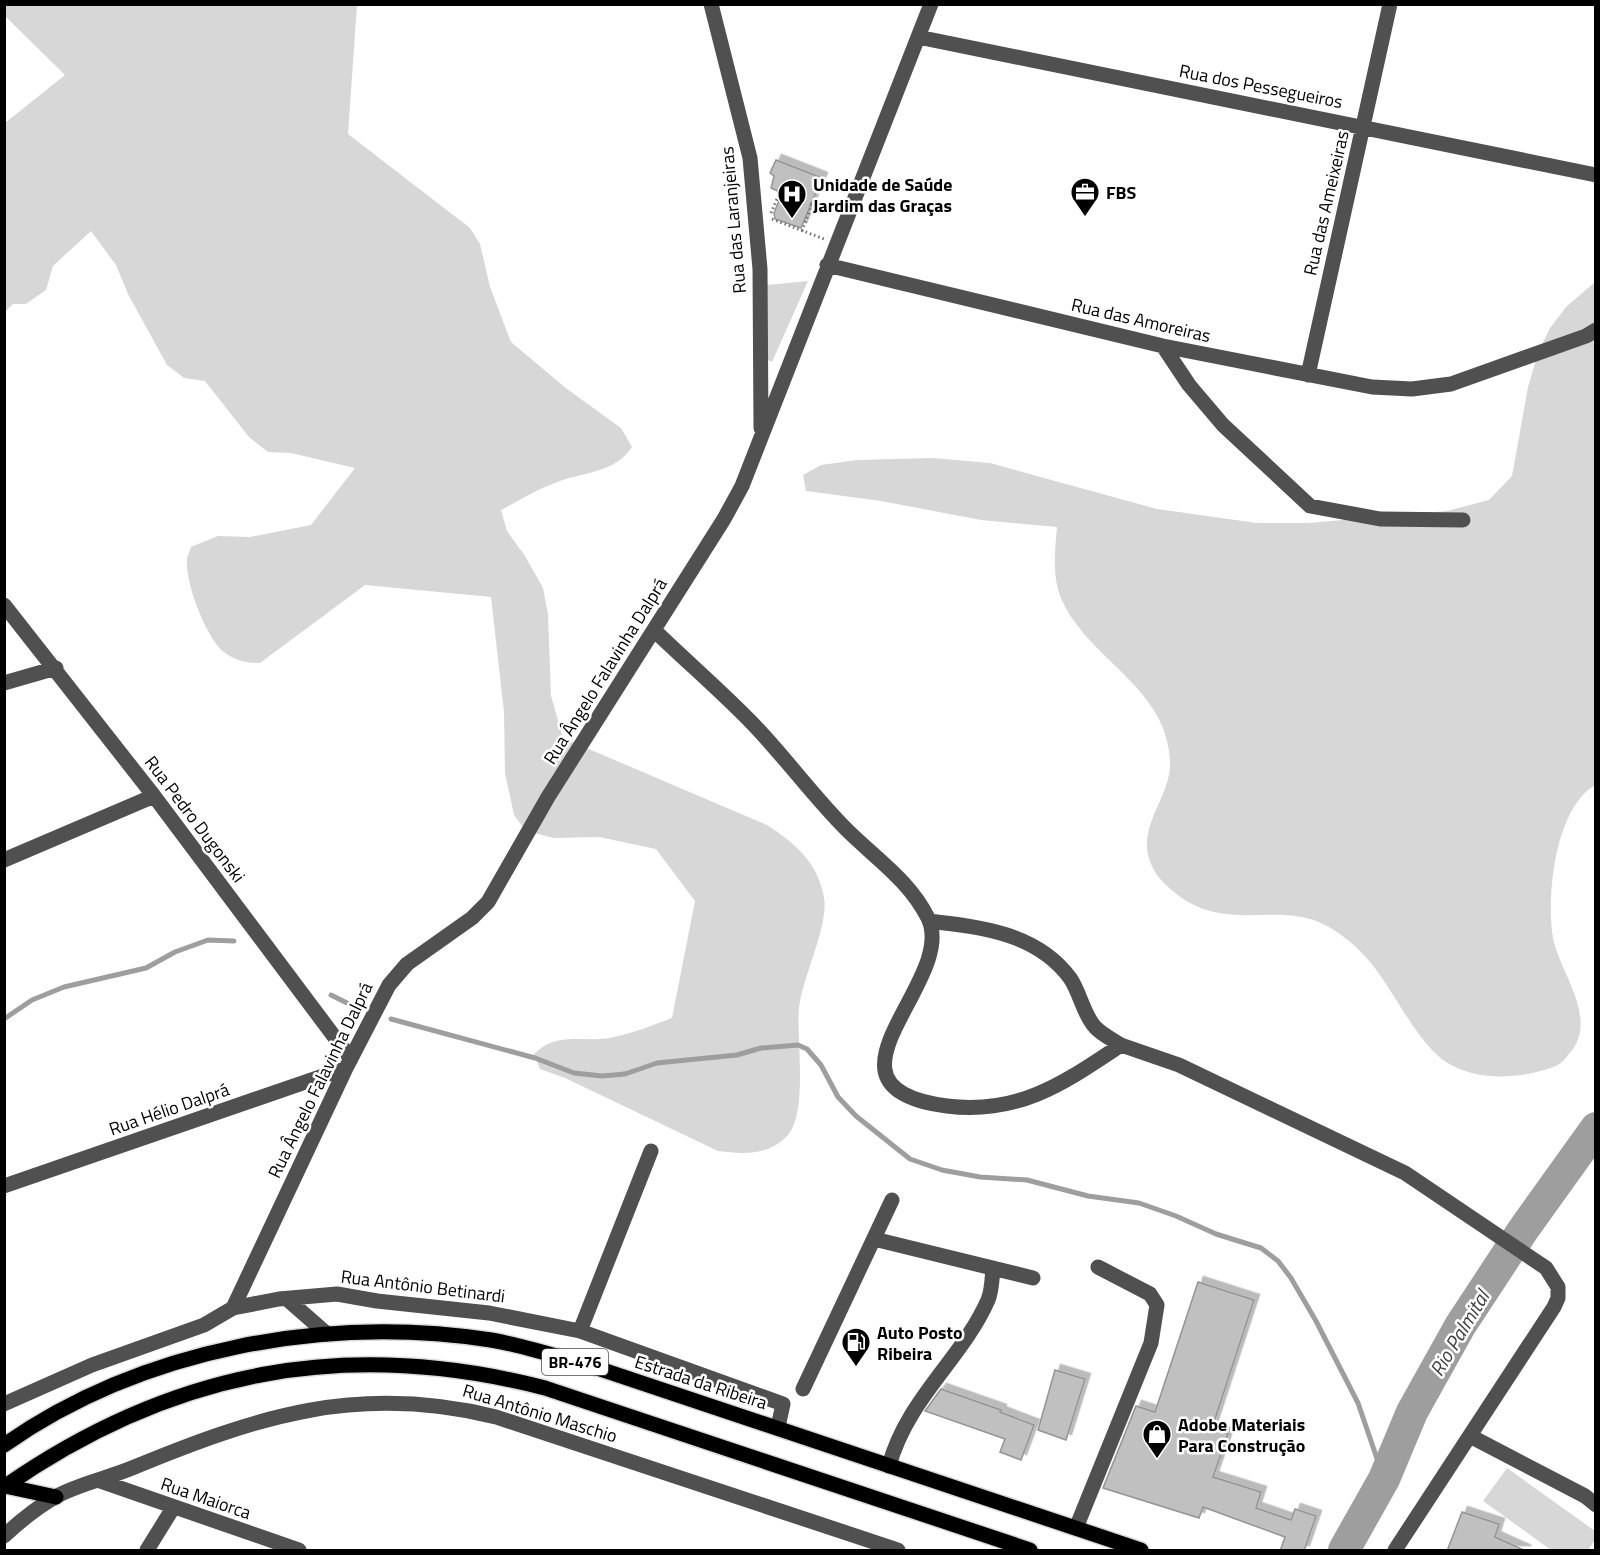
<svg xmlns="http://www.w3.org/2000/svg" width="1600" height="1555" font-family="'Titillium Web',sans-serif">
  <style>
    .green { fill: #d7d7d7 }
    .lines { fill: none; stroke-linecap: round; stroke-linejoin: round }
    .stream { stroke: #9e9e9e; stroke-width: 5 }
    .river { stroke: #9e9e9e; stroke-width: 32 }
    .building { fill: #c0c0c0; stroke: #949494; stroke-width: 1.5; filter: url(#shadow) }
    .major-casing { stroke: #dbdbdb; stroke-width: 18 }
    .path { stroke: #727272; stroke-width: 3; stroke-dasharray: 1.5 3; stroke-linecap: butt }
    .minor { stroke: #505050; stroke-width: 15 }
    .major { stroke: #000; stroke-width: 15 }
    .labels { text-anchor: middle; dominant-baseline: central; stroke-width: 5; stroke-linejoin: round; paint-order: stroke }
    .shield { fill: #fff; stroke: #4c4c4c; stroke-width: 1.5 }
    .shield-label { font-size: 16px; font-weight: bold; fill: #000 }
    .street-label { font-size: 18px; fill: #000; stroke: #fff }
    .poi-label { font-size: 18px; font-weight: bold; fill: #000; stroke: #fff; text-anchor: start }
    .water-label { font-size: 20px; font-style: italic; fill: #3f3f3f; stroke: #fff }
  </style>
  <defs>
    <filter id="shadow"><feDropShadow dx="5.5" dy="-5.5" stdDeviation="0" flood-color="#0004"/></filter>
  </defs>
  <rect width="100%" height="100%" fill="#fff"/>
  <path class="green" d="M 5,5 L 357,5 L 348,134 L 470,228 L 480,244 L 490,287 L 511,342 L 567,389 L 621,428 L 632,447 C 616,473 581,472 555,483 C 536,490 518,501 501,510 L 507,531 L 525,556 L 543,588 L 548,614 L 551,696 L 563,738 L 767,825 C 795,843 818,863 824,897 C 829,926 803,975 799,1008 C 796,1039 809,1115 786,1137 C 767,1156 743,1154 718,1151 L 565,1078 L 540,1069 L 534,1054 C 558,1030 585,1044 614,1037 C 634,1033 653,1025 672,1018 L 695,901 L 656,849 L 599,837 L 554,838 L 526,831 L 514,815 L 505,773 L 504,712 L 491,597 L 365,585 L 260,663 C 246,663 237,661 225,653 C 207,640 185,583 187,560 C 187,556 190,551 191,547 L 218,536 L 250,537 L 311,525 L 355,468 L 291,453 L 268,452 L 249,437 L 205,381 L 184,378 L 167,365 L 128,294 L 116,265 L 91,231 L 53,266 L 46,290 L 26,304 L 13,304 L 5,312 L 5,123 L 65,75 L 5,16 Z
    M 808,281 L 772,362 L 766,359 L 767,285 Z
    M 1595,282 L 1595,785 C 1555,808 1546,897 1553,938 C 1560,974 1600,1019 1569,1054 C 1565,1059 1561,1064 1556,1066 C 1518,1081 1463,1083 1433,1051 C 1393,1008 1384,958 1327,926 C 1280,900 1230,933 1179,896 C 1170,889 1159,880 1154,870 C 1134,835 1162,808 1169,775 C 1172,760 1168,742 1163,728 C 1142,676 1083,650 1061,598 C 1052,576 1055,550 1057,527 L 981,520 L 881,501 L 806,491 L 803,475 L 821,465 L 857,460 L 933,458 L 990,463 L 1157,509 L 1257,523 L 1308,523 L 1447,511 L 1489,500 L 1512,476 L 1528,387 L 1538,353 L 1550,328 L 1566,307 Z
    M 1507,1468 L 1595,1531 L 1595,1540 L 1588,1550 L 1551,1550 L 1483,1501 Z"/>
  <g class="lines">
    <path class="stream" d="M 331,995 L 357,1008
      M 4,1019 L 32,1000 L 64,987 L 146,968 L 175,952 L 208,940 L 234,941
      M 391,1019 L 535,1058 L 574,1073 L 602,1076 L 625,1074 L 657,1063 L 737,1055 L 761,1048 L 798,1045 L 807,1049 L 821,1065 L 838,1097 L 856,1116 L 910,1159 L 942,1170 L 980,1177 L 1027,1180 L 1088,1196 L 1139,1203 L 1176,1216 L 1216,1234 L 1261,1248 L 1278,1261 L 1291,1278 L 1316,1321 L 1358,1403 L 1384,1479"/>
    <path class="river" d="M 1344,1550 L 1384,1479 L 1412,1412 L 1460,1326 L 1523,1230 L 1596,1128"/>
  </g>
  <path class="building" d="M 776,160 L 822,178 L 801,228 L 775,219 L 774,213 L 782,193 L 771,188 L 774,176 L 770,173 Z
    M 1198,1282 L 1254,1300 L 1212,1428 L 1228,1434 L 1213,1477 L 1261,1492 L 1256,1508 L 1291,1520 L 1295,1509 L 1316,1516 L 1304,1551 L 1280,1551 L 1285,1537 L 1203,1507 L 1199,1518 L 1103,1488 L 1136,1406 L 1155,1412 Z
    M 1055,1370 L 1085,1379 L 1066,1440 L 1038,1430 Z
    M 941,1389 L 1001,1410 L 1000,1412 L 1034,1425 L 1021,1460 L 1000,1452 L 1005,1439 L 925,1411 Z
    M 1462,1512 L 1499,1524 L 1495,1537 L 1526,1551 L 1447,1551 Z"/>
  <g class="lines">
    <g class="major-casing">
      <path id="major" d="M 4,1445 C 143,1348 326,1315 491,1340 C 527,1346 562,1358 597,1368 L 1141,1550
        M 5,1486 L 56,1497
        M 4,1487 C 172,1370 346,1337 545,1388 L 1030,1550"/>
    </g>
    <path class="path" d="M 810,204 L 834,213
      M 771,213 L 780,192
      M 772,219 L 824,239
      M 802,231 L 812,205"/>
    <path class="minor" d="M 711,4 L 750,158 L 760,269 L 761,428
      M 918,37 L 1596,175
      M 827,265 L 1163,346 L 1372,387 L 1412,389 L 1451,384 L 1586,336 L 1596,330
      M 1163,346 L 1189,385 L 1223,425 L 1310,506 L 1380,519 L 1463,520
      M 1308,375 L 1390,4
      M 4,605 L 154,796 L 351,1059
      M 654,630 C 686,661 721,691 752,723 C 785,757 813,796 846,829 C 875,858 909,880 928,918 C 959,981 802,1088 947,1106 C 1019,1115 1064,1083 1121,1045 L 1179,1065 L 1405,1173 L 1546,1268 L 1558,1287 L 1558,1298 L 1554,1307 L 1395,1550
      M 4,683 L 56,668
      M 4,860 L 154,796
      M 929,921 C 981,927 1037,933 1070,978 C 1080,992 1083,1014 1095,1027 C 1101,1034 1113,1040 1121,1045
      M 4,1186 L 346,1068
      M 874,1239 L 1033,1278
      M 287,1299 L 327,1334
      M 233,1308 L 346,1068 L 389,985 L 407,964 L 472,918 L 488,902 L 548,797 L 724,519 L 742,486 L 931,4
      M 580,1331 L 651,1151
      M 803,1389 L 892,1200
      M 4,1404 L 92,1365 L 204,1325 L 233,1308 L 279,1299 L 337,1294 L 377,1301 L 489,1313 L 580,1331 L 783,1404 L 778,1427
      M 1470,1436 L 1585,1496 L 1596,1505
      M 889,1466 C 907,1399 962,1359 988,1300 C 992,1291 992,1278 993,1268
      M 100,1481 L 299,1550
      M 1076,1528 L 1151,1343 L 1157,1305 L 1150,1294 L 1098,1267
      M 4,1536 C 19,1522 38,1507 55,1497 C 78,1484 108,1478 132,1468 C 258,1416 359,1383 496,1417 L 898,1550
      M 147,1550 L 173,1508"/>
    <use href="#major" class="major"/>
  </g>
  <defs>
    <g id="office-pin" transform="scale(1.5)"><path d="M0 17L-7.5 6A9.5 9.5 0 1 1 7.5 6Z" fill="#000" stroke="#fff"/><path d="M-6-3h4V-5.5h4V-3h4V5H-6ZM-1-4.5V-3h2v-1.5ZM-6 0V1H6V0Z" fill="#fff"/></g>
    <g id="hospital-pin" transform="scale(1.5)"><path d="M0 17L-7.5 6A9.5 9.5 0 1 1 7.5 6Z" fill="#000" stroke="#fff"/><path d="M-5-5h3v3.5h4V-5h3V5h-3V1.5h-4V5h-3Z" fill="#fff"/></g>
    <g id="fuel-pin" transform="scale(1.5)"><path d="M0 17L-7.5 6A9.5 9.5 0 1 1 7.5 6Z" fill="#000" stroke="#fff"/><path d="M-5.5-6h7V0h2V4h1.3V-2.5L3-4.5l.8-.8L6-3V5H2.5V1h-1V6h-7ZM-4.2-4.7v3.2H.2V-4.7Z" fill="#fff"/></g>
    <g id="shop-pin" transform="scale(1.5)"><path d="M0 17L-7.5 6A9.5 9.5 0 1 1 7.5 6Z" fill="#000" stroke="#fff"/><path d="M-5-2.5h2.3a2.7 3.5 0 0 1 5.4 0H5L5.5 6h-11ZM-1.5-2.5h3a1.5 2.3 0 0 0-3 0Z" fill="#fff"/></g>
  </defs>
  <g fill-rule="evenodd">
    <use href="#office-pin" x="1085" y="192"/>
    <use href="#hospital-pin" x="792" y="194"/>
    <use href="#fuel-pin" x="856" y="1342"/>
    <use href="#shop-pin" x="1157" y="1434"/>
  </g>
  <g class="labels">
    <rect class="shield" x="542" y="1349" width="66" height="26" rx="4.5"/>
    <g class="shield-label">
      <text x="575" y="1362">BR-476</text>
    </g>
    <g class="street-label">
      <text transform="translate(1261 86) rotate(11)">Rua dos Pessegueiros</text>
      <text transform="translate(1326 203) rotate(-77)">Rua das Ameixeiras</text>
      <text transform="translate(733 220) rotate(-95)">Rua das Laranjeiras</text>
      <text transform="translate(1141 320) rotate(13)">Rua das Amoreiras</text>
      <text transform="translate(605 671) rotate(-58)">Rua Ângelo Falavinha Dalprá</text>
      <text transform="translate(195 819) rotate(53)">Rua Pedro Dugonski</text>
      <text transform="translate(320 1080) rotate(-64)">Rua Ângelo Falavinha Dalprá</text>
      <text transform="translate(169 1109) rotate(-19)">Rua Hélio Dalprá</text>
      <text transform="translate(423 1286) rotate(7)">Rua Antônio Betinardi</text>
      <text transform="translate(701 1382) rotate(18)">Estrada da Ribeira</text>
      <text transform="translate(540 1413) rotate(17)">Rua Antônio Maschio</text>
      <text transform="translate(206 1498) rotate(19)">Rua Maiorca</text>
    </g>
    <g class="poi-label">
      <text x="813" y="184">Unidade de Saúde<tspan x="813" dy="21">Jardim das Graças</tspan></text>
      <text x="1106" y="192">FBS</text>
      <text x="877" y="1332">Auto Posto<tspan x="877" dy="21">Ribeira</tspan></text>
      <text x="1178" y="1424">Adobe Materiais<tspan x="1178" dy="21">Para Construção</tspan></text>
    </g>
    <g class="water-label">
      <text transform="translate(1459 1333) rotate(-59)">Rio Palmital</text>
    </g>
  </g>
  <rect width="1600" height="1555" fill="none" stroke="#000000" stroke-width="12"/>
</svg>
